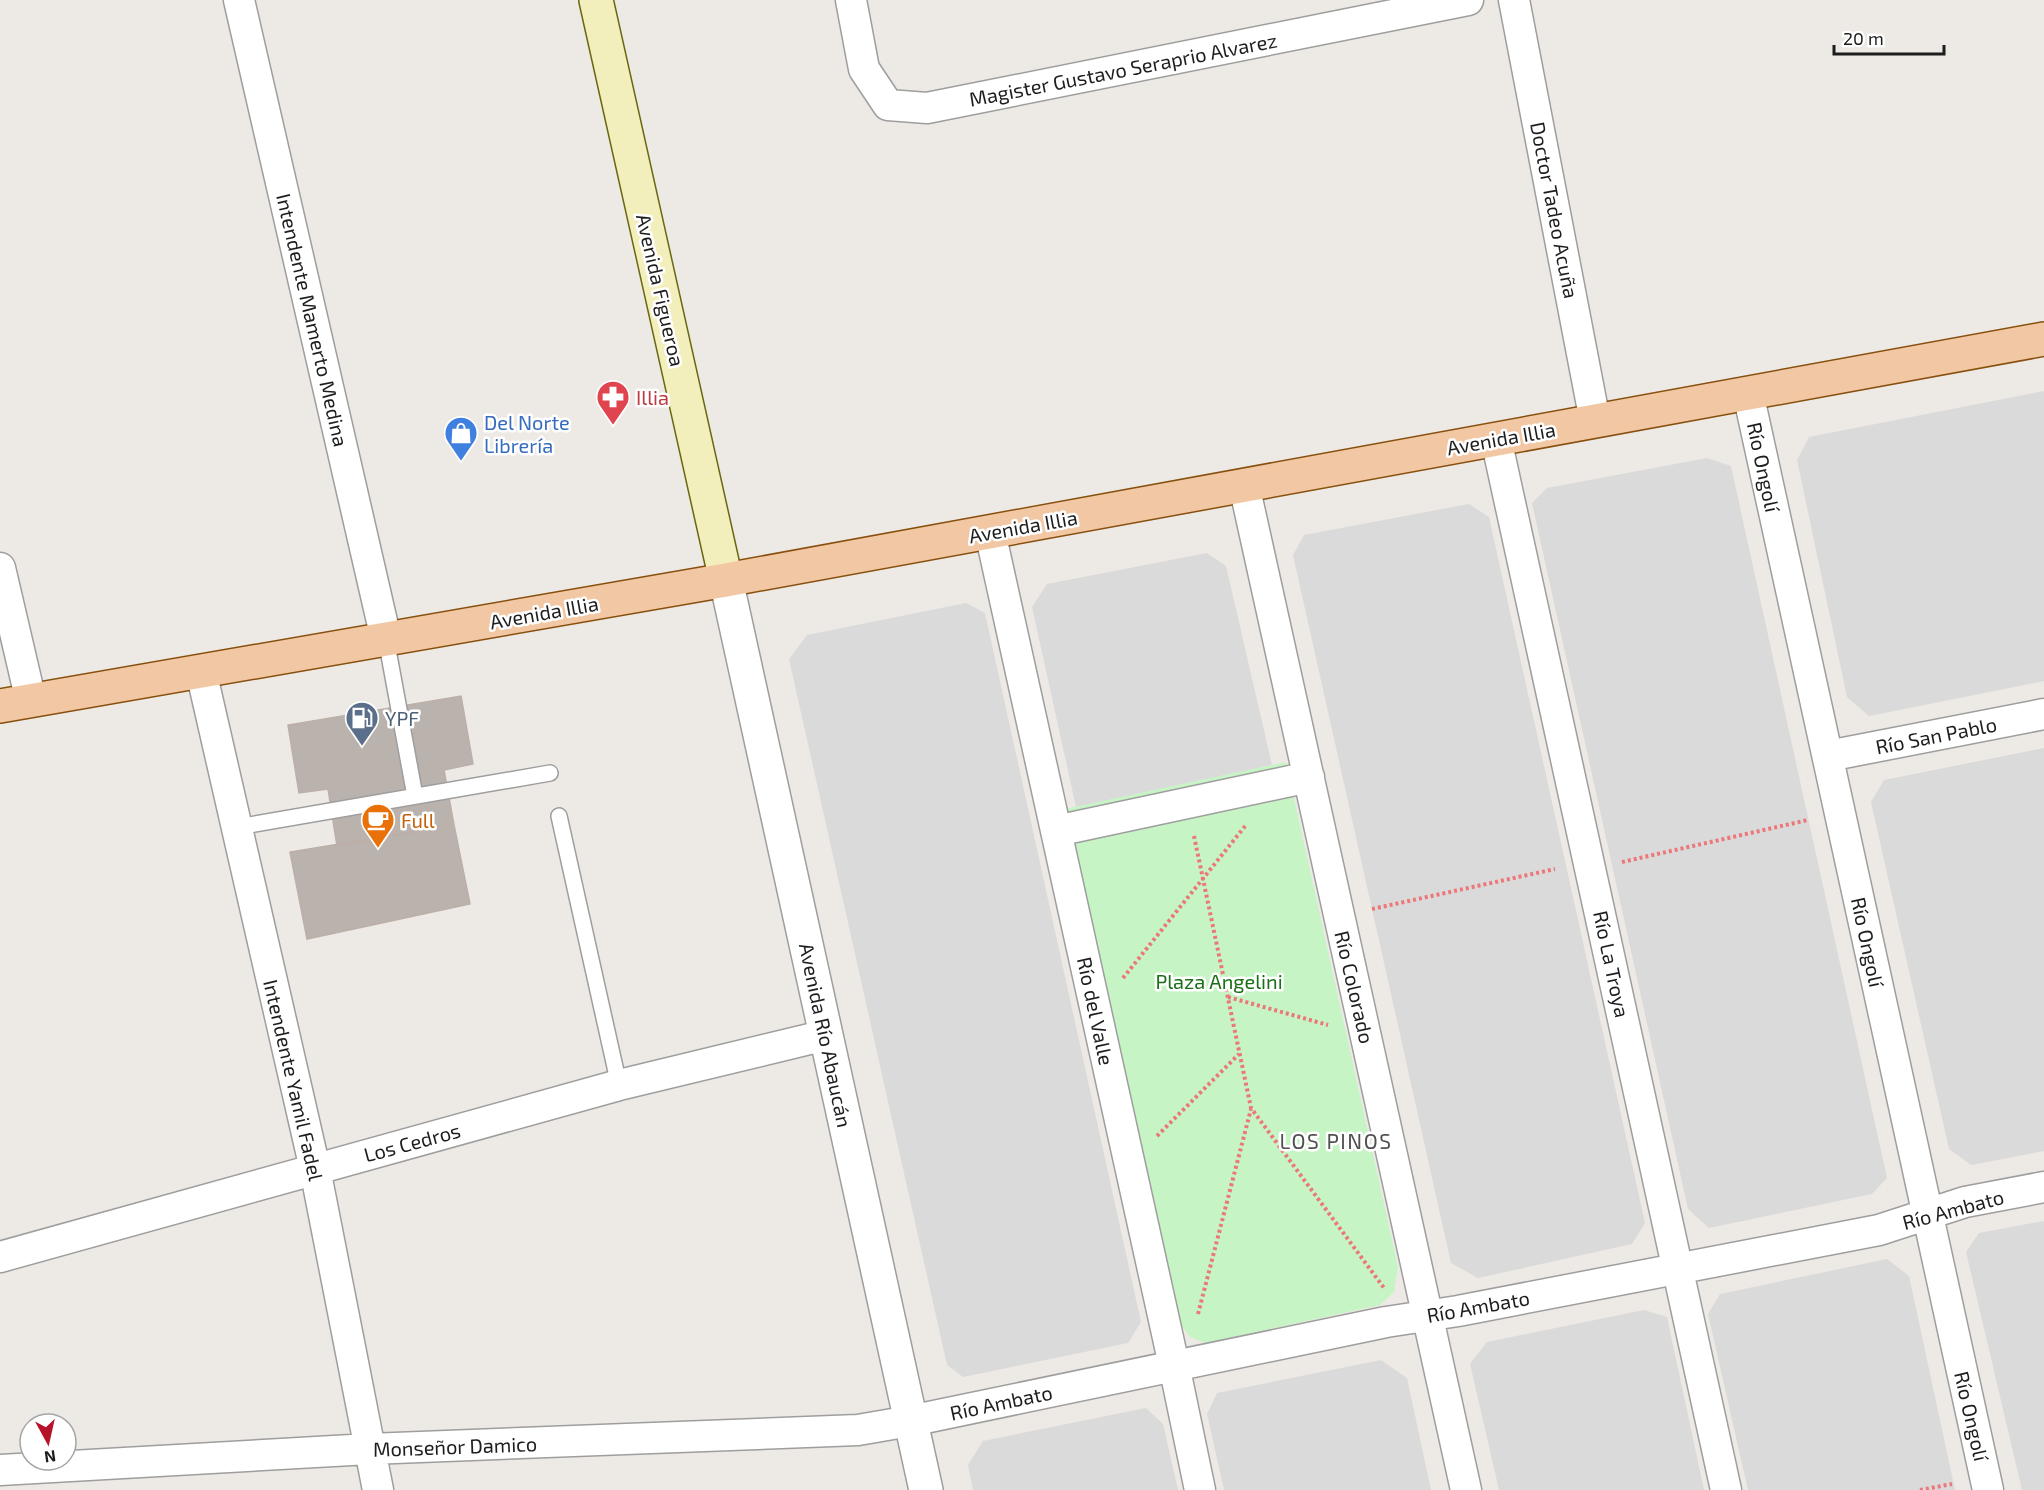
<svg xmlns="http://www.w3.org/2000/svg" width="2044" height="1490" font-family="'Exo 2',sans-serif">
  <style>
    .residential { fill: #dbdada }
    .park { fill: #c7f4c5 }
    .building { fill: #bab2ad; stroke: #bdafa8; stroke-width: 1.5 }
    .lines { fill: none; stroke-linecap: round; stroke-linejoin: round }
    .service-casing { stroke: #9e9e9e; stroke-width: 18 }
    .minor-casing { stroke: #9e9e9e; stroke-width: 33 }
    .tertiary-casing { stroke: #9e9e9e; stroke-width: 36 }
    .secondary-casing { stroke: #69670f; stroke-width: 36 }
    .primary-casing { stroke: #88500e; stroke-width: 36 }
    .path { stroke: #ec7779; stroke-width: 4; stroke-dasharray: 3 3; stroke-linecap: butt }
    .service { stroke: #fff; stroke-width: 15 }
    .minor { stroke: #fff; stroke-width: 30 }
    .tertiary { stroke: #fff; stroke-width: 33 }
    .secondary { stroke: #f3efbd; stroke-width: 33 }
    .primary { stroke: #f2c7a4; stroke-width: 33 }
    .labels { text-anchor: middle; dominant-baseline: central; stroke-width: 5; stroke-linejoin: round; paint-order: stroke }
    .street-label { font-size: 20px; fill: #1d1d1d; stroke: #fff }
    .health-label { font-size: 20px; fill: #be3a42; stroke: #fff; text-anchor: start }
    .shop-label { font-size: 20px; fill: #366cbe; stroke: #fff; text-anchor: start }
    .service-label { font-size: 20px; fill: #4e5e75; stroke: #fff; text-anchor: start }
    .food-label { font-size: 20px; fill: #c56008; stroke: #fff; text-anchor: start }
    .park-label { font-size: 20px; fill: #1a7016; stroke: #fff }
    .neighbourhood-label { font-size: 21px; letter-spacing: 1.5px; fill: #505050; stroke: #fff }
  </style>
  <rect width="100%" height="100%" fill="#ede9e4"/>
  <path class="residential" d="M 2044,391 L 2044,681 L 1869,716 L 1847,697 L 1797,460 L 1809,437 Z
    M 1707,458 L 1731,466 L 1887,1178 L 1872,1194 L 1709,1228 L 1688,1209 L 1532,503 L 1547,488 Z
    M 1469,504 L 1489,517 L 1645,1223 L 1632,1244 L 1478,1278 L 1451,1263 L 1293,555 L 1304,535 Z
    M 1207,553 L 1226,566 L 1272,765 L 1076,807 L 1032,607 L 1047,584 Z
    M 966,603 L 985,613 L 1141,1322 L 1128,1343 L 963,1377 L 947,1365 L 789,659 L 807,635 Z
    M 2044,748 L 2044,1151 L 1971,1165 L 1949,1149 L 1871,802 L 1884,780 Z
    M 2044,1221 L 2044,1490 L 2022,1490 L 1966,1252 L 1979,1233 Z
    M 1887,1259 L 1909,1276 L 1955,1490 L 1748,1490 L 1708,1314 L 1720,1294 Z
    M 1644,1310 L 1667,1317 L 1704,1490 L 1499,1490 L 1470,1364 L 1487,1342 Z
    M 1381,1360 L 1407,1378 L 1431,1490 L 1224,1490 L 1207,1414 L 1217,1393 Z
    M 1146,1408 L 1163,1424 L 1178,1490 L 973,1490 L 968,1465 L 983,1441 Z"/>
  <path class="park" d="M 1286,762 L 1398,1267 L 1394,1292 L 1380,1305 L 1206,1343 L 1190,1337 L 1179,1322 L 1065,809 Z"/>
  <path class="building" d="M 461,696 L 473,764 L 444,770 L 454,825 L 337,846 L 328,789 L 299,793 L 288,725 Z
    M 454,825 L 470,904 L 307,939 L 290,852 Z"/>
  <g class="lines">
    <g class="service-casing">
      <path id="service" d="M 386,639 L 415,796
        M 559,816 L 619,1085
        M 238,827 L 550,773"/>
    </g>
    <g class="minor-casing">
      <path id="minor" d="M 239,0 L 386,639
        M 851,0 L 864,69 L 888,105 L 927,108 L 1468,0
        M 1514,0 L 1595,421
        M 1748,393 L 1988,1490
        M 1496,439 L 1726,1490
        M 1244,485 L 1466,1490
        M 990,532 L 1174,1365 L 1200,1490
        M 0,568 L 31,701
        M 201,671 L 315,1169 L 378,1490
        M 1828,756 L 2044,714
        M 1056,831 L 1309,777
        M 0,1257 L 619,1085 L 826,1035
        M 0,1470 L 369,1449 L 858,1430 L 910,1421 L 1386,1322 L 1458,1311 L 1879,1230 L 1965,1202 L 2044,1187"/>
    </g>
    <g class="tertiary-casing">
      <path id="tertiary" d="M 726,580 L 926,1490"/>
    </g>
    <g class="secondary-casing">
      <path id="secondary" d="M 596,0 L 726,580"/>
    </g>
    <g class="primary-casing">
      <path id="primary" d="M 0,706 L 726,580 L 2044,339"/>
    </g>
    <path class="path" d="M 1194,836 L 1251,1108 L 1384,1288
      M 1622,862 L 1808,820
      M 1372,909 L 1555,869
      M 1123,978 L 1246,825
      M 1228,997 L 1328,1025
      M 1157,1136 L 1239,1054
      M 1198,1314 L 1251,1109
      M 1920,1490 L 1952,1484"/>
    <use href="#service" class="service"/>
    <use href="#minor" class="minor"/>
    <use href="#tertiary" class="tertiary"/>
    <use href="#secondary" class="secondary"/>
    <use href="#primary" class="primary"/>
  </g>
  <defs>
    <g id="pharmacy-pin" transform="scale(1.725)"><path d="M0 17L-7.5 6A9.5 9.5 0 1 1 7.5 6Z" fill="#e0444e" stroke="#fff"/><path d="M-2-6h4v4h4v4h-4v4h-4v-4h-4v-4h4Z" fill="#fff"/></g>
    <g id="shop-pin" transform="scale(1.725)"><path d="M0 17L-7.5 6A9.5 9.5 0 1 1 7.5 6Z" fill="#3f7fe0" stroke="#fff"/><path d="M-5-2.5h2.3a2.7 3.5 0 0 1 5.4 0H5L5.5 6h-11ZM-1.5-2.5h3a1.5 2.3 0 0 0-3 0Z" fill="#fff"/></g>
    <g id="fuel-pin" transform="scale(1.725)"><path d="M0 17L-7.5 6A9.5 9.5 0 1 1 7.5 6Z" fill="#5c6f8a" stroke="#fff"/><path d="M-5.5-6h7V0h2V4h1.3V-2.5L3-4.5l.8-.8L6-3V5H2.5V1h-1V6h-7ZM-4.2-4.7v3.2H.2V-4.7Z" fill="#fff"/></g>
    <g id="cafe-pin" transform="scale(1.725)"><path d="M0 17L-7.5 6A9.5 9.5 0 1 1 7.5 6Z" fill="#e8710a" stroke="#fff"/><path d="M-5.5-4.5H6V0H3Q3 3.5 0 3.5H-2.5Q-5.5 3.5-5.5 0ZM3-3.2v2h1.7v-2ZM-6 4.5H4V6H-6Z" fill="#fff"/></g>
  </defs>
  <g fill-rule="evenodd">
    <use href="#pharmacy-pin" x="613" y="397"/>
    <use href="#shop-pin" x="461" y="433"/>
    <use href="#fuel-pin" x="362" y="718"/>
    <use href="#cafe-pin" x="378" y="820"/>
  </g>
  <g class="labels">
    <g class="street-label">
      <text transform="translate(1123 69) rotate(-11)">Magister Gustavo Seraprio Alvarez</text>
      <text transform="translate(1555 210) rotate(79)">Doctor Tadeo Acuña</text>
      <text transform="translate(661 290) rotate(77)">Avenida Figueroa</text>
      <text transform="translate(313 320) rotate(77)">Intendente Mamerto Medina</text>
      <text transform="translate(1501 438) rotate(-10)">Avenida Illia</text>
      <text transform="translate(1764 467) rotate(78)">Río Ongolí</text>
      <text transform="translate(1023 526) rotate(-10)">Avenida Illia</text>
      <text transform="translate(544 612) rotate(-10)">Avenida Illia</text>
      <text transform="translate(1936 735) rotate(-11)">Río San Pablo</text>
      <text transform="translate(1868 942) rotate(78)">Río Ongolí</text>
      <text transform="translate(1612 964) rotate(78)">Río La Troya</text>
      <text transform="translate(1355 987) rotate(77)">Río Colorado</text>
      <text transform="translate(1096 1011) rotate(78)">Río del Valle</text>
      <text transform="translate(826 1035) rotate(78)">Avenida Río Abaucán</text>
      <text transform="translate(294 1080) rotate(77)">Intendente Yamil Fadel</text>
      <text transform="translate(412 1142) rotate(-15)">Los Cedros</text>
      <text transform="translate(1953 1209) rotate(-15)">Río Ambato</text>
      <text transform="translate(1478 1306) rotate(-10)">Río Ambato</text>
      <text transform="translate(1001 1402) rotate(-12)">Río Ambato</text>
      <text transform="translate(1972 1416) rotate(77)">Río Ongolí</text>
      <text transform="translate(455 1446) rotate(-2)">Monseñor Damico</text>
    </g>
    <g class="health-label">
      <text x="636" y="397">Illia</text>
    </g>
    <g class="shop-label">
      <text x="484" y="422">Del Norte<tspan x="484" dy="23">Librería</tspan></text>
    </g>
    <g class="service-label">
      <text x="385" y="718">YPF</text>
    </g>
    <g class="food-label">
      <text x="401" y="820">Full</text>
    </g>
    <g class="park-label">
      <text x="1219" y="981">Plaza Angelini</text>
    </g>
    <g class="neighbourhood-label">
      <text x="1336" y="1140">LOS PINOS</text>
    </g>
  </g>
  <g transform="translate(48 1442) rotate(172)"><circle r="28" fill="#ffffff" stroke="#a5a5a5" stroke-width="1.5"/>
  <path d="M0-4.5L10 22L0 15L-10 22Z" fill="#b71328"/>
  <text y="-9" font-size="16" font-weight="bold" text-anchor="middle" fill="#1d1d1d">N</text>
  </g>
  <path d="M1834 45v9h110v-9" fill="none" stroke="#1d1d1d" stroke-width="3"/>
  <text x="1843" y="45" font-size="18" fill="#1d1d1d" stroke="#ffffff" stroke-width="4.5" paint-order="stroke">20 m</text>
</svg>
